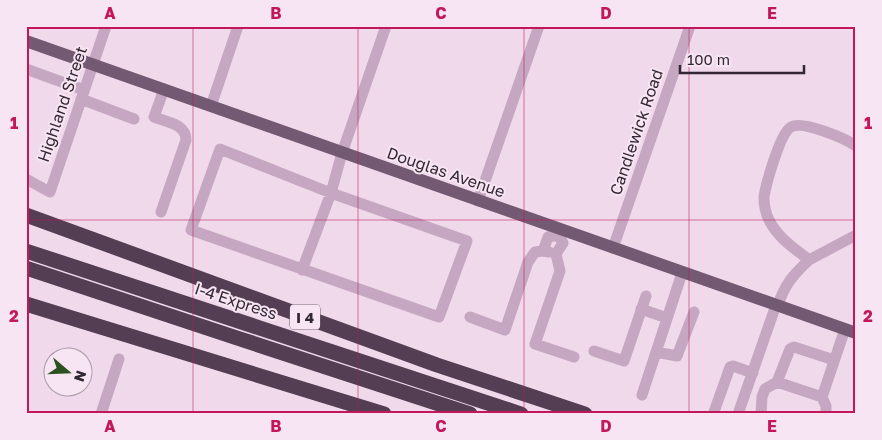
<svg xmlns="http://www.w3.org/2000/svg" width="882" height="440" font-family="'Golos Text',sans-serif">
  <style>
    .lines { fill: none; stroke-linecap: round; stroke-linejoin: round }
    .minor { stroke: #c6a7c1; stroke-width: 11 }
    .major { stroke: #745973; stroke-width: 12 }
    .highway { stroke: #533e53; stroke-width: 15 }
    .grid { fill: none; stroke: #c2185b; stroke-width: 1; stroke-opacity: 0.55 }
    .labels { text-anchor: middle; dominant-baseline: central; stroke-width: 4; stroke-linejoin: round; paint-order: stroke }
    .shield { fill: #f7e5f3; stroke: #6e606d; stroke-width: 1 }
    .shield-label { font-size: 15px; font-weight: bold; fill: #332733 }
    .street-label { font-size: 16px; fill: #332733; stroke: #f7e5f3 }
    .neatline { fill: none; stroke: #c2185b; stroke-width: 2 }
    .grid-label { font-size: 16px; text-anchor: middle; font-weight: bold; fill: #c2185b }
  </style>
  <rect width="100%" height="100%" fill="#efd9ea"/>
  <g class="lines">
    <path class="minor" d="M 26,69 L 84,90
      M 81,99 L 134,119
      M 211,106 L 238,26
      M 856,146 C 846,139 803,120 791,127 C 780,133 766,184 764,197 C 764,204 766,214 769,220 C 778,238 794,248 809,260 L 856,235
      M 26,179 L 50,192 L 106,26
      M 478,201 L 539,26
      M 161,212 L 186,140 C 186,124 167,122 154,117 L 164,89
      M 560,229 L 558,235 L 563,243 L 556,254 L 560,271 L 535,344 L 574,357
      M 613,248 L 690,26
      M 549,252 L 543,251 L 548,237 L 558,235
      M 302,270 L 331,193 L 220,149 L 191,230 L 439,317 L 467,241 L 331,193 L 342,153 L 386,26
      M 778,305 C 785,284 793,275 809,260
      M 641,309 L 667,318
      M 470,317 L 505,330 L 528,262 L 535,252 L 543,251
      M 594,351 L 624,361 L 646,296
      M 656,352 L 677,356 L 694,312
      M 777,382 L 822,397
      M 642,395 L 682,273
      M 714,412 L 730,367 L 733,366 L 753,373
      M 101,414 L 119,359
      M 738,414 L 776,305
      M 761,414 L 762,397 L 765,389 L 777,382 L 790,349 L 794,347 L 834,360
      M 826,414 L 826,406 L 822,397 L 845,329"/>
    <path class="major" d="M 26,41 L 856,333"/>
    <path class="highway" d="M 26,215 L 437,365 L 585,414
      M 26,251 L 521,414
      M 26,268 L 237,338 L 470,414
      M 26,304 L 384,414"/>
  </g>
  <path class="grid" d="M 193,26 L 193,414M 358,26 L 358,414M 524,26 L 524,414M 689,26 L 689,414M 26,220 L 856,220"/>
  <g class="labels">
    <rect class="shield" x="290" y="304.5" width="30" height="25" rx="4"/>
    <g class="shield-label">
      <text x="305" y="317">I 4</text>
    </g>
    <g class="street-label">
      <text transform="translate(62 104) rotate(-71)">Highland Street</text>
      <text transform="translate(636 132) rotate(-71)">Candlewick Road</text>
      <text transform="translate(446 172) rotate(19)">Douglas Avenue</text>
      <text transform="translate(236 301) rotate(18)">I-4 Express</text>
    </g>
  </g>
  <rect width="882" height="440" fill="none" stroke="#f7e5f3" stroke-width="55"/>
  <g transform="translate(68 372) rotate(109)"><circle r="24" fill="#f7e5f3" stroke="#a999a6"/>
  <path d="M0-4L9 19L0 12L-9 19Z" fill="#2c5120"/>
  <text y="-8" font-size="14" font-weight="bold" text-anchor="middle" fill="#332733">N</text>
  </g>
  <path d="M680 65v8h124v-8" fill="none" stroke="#332733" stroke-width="2.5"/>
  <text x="687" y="65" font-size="15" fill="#332733" stroke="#f7e5f3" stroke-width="4" paint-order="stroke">100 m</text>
  <rect x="28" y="28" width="826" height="384" class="neatline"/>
  <g class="grid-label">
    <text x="110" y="19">A</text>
    <text x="276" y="19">B</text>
    <text x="441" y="19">C</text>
    <text x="606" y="19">D</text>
    <text x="772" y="19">E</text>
    <text x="14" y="129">1</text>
    <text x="868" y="129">1</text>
    <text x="14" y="322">2</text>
    <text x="868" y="322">2</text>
    <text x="110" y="432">A</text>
    <text x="276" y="432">B</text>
    <text x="441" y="432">C</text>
    <text x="606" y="432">D</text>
    <text x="772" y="432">E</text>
  </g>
</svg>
